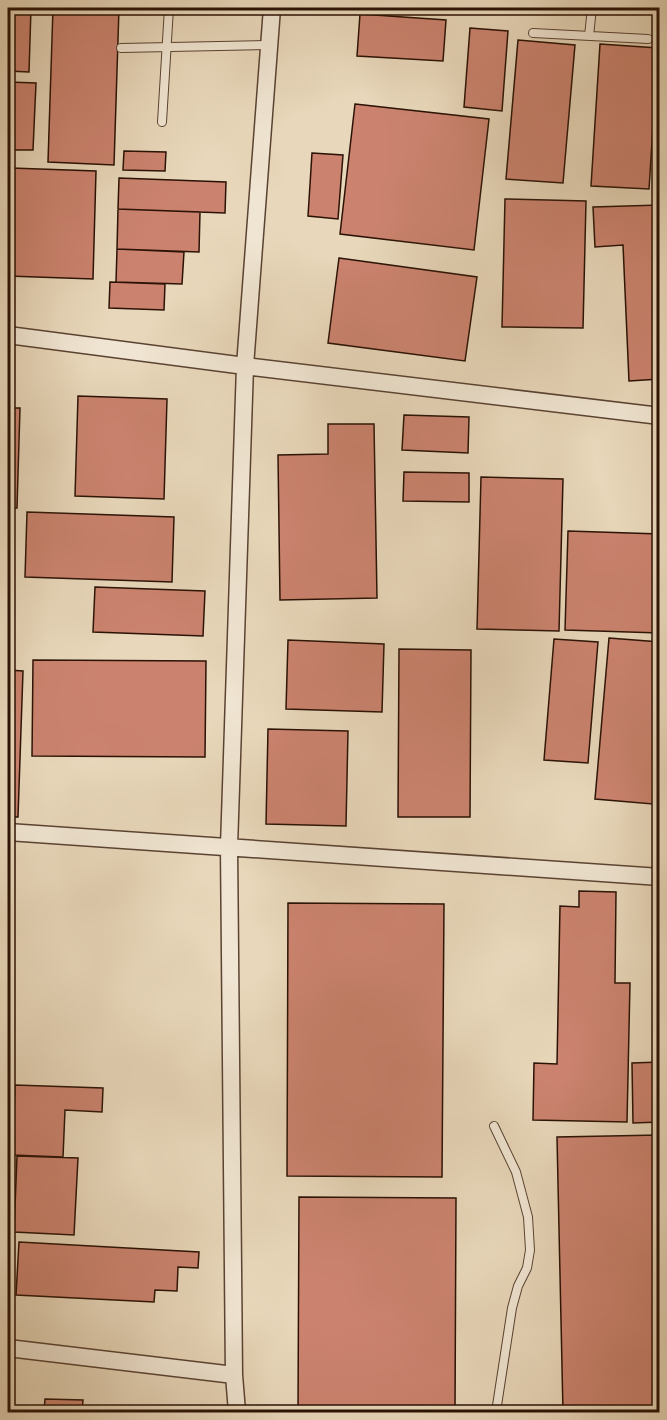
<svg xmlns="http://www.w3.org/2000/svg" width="667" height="1420" font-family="'IM FELL DW Pica',serif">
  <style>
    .building { fill: #cb836f; stroke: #2b1205; stroke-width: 1.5 }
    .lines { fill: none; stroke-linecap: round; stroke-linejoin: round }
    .service-casing { stroke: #5a4332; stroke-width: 10 }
    .minor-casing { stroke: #5a4332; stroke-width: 19 }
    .service { stroke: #f0e5d2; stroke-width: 8 }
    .minor { stroke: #f0e5d2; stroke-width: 16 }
  </style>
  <rect width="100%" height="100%" fill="#e8d7ba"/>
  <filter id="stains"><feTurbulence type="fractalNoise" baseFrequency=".00333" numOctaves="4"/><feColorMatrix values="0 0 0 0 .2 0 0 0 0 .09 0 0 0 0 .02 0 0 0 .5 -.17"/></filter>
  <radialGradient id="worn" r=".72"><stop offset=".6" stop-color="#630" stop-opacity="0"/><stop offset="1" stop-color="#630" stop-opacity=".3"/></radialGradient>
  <path class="building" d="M 8,8 L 31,8 L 29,72 L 8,71 Z
    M 53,8 L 119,8 L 114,165 L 48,162 Z
    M 360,14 L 446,20 L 443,61 L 357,56 Z
    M 470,28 L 508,31 L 502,111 L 464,107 Z
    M 518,40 L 575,45 L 563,183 L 506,179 Z
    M 600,44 L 658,48 L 649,189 L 591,186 Z
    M 8,82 L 36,83 L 33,150 L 8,150 Z
    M 355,104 L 489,119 L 474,250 L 340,234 Z
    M 124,151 L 166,152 L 165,171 L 123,170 Z
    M 312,153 L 343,155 L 338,219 L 308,216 Z
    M 11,168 L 96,171 L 93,279 L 8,276 Z
    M 119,178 L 226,182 L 225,213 L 118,209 Z
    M 505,199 L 586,201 L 583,328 L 502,327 Z
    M 660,205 L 660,379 L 629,381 L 623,245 L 595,247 L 593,207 Z
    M 118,209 L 200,212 L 199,252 L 117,249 Z
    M 117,249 L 184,252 L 182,284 L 116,282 Z
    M 339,258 L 477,277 L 465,361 L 328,343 Z
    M 110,282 L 165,284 L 164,310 L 109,308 Z
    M 78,396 L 167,399 L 164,499 L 75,496 Z
    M 8,408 L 20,408 L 17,508 L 8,508 Z
    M 404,415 L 469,417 L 468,453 L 402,450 Z
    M 328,424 L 374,424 L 377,598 L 280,600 L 278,455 L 328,454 Z
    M 404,472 L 469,473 L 469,502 L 403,501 Z
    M 481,477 L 563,479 L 559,631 L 477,629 Z
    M 27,512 L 174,517 L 172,582 L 25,577 Z
    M 568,531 L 660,534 L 660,633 L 565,630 Z
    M 95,587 L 205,591 L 203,636 L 93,632 Z
    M 8,597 L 12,597 L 10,660 L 8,660 Z
    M 609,638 L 660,642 L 660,723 L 653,804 L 595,799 Z
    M 554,639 L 598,642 L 588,763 L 544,760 Z
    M 288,640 L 384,644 L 382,712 L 286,709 Z
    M 399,649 L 471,650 L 470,817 L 398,817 Z
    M 33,660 L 206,661 L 205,757 L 32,756 Z
    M 8,670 L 23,671 L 18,817 L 8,817 Z
    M 268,729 L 348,731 L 346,826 L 266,824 Z
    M 579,891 L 616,892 L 615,983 L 630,983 L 627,1122 L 533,1120 L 534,1063 L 557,1064 L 560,906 L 579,907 Z
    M 288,903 L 444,904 L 442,1177 L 287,1176 Z
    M 8,933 L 11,933 L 10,1014 L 8,1013 Z
    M 660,1062 L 660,1122 L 633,1123 L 632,1063 Z
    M 15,1085 L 103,1088 L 102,1112 L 65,1110 L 63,1157 L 12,1155 Z
    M 660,1135 L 660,1412 L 563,1412 L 557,1137 Z
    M 17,1156 L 78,1158 L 74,1235 L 14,1232 Z
    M 299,1197 L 456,1198 L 455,1412 L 298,1412 Z
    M 19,1242 L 199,1252 L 198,1268 L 178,1267 L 177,1291 L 155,1290 L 154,1302 L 16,1295 Z
    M 45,1399 L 83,1400 L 82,1412 L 44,1412 Z"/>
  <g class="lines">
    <g class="service-casing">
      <path id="service" d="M 533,33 L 648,39
        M 589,36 L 592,8
        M 121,48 L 269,45
        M 162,122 L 169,8
        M 494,1126 L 516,1172 L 528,1217 L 530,1250 L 527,1268 L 518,1286 L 512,1308 L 496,1412"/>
    </g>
    <g class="minor-casing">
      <path id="minor" d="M 8,335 L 245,366 L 660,416
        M 8,832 L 660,877
        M 8,1348 L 234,1375
        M 237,1412 L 234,1375 L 229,847 L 245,366 L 272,8"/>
    </g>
    <use href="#service" class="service"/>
    <use href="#minor" class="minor"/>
  </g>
  <rect width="667" height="1420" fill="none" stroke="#e8d7ba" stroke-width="30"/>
  <rect x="9" y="9" width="649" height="1402" fill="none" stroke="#2b1205" stroke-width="3"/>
  <rect x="15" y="15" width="637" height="1390" fill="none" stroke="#2b1205" stroke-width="1.5"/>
  <rect width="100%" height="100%" filter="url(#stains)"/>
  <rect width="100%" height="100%" fill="url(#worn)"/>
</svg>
